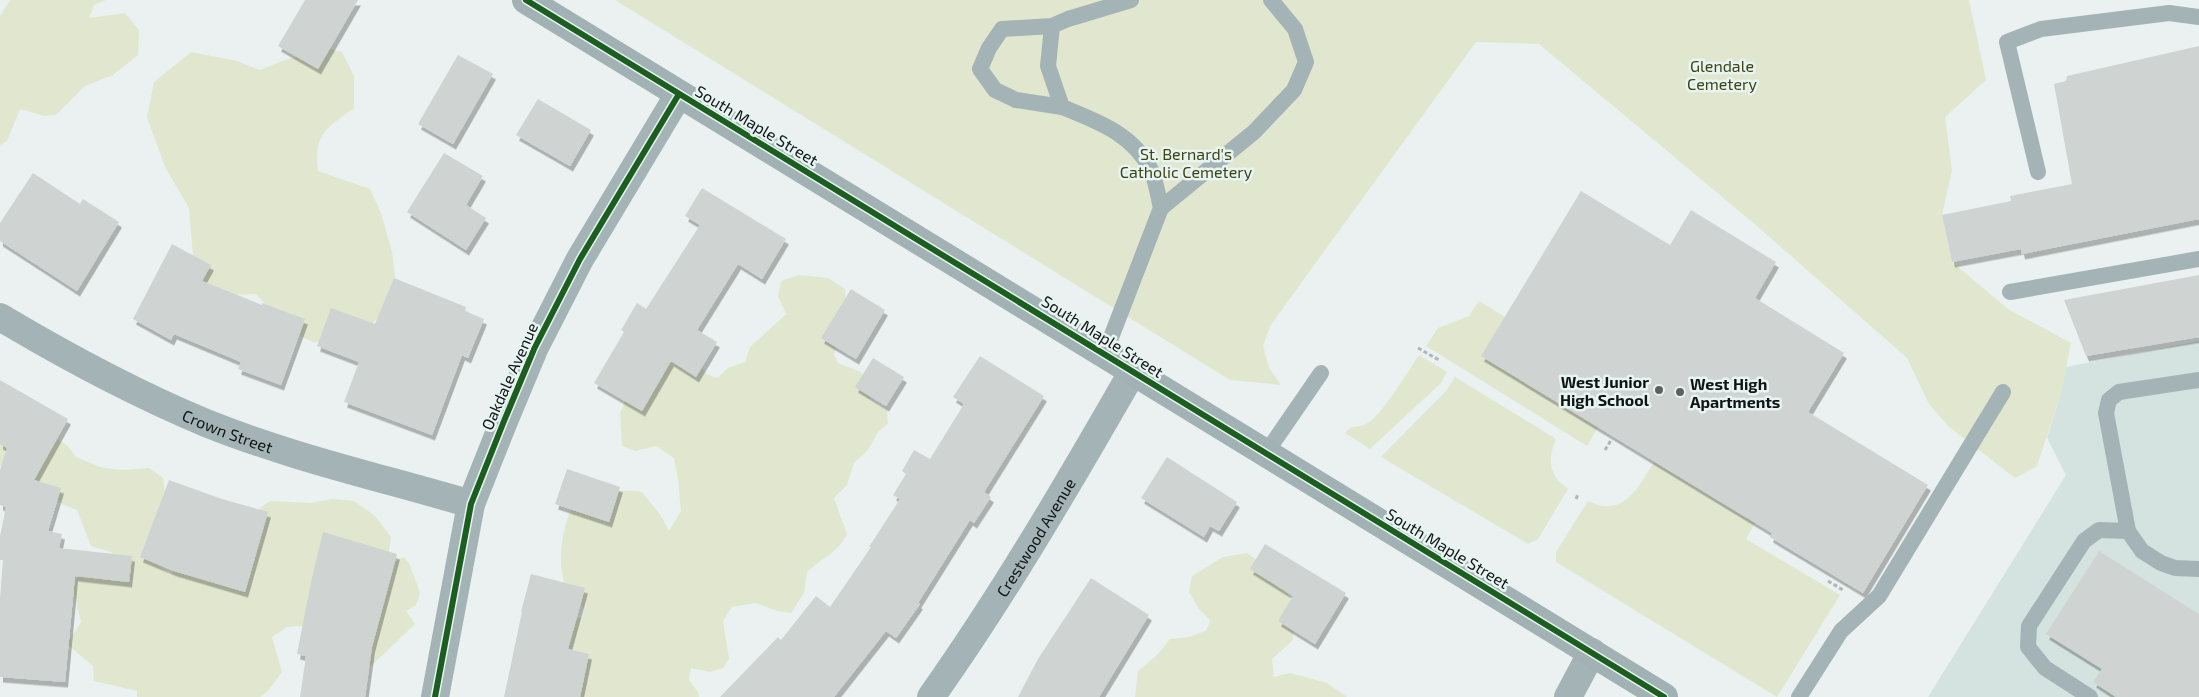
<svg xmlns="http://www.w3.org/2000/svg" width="2199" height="697" font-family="'Exo 2',sans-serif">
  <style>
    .built { fill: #d4e3e0 }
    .green { fill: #e0e7ce }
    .building { fill: #cfd4d2; filter: url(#shadow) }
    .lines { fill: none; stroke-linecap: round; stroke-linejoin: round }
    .path { stroke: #aeb6b8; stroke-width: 3; stroke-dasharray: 4 2.5; stroke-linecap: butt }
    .lane { stroke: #a4b3b6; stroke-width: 16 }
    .street { stroke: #a4b3b6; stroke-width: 28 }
    .secondary { stroke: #a2b1b4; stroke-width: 28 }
    .cycleway-casing { stroke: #e7f4f1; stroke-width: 9 }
    .cycleway { stroke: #1b5e20; stroke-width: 6 }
    .poi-dot { fill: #5c6160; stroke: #e7f4f1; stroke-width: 2 }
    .labels { text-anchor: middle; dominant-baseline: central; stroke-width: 5; stroke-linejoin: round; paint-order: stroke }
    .park-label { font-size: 16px; fill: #3e4311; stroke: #e7f4f1 }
    .street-label { font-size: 16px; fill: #101413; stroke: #e7f4f1 }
    .poi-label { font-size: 16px; font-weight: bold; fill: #101413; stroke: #e7f4f1; text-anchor: end }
  </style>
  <defs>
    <filter id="shadow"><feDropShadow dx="3" dy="5.5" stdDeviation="0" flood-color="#0004"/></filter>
  </defs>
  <rect width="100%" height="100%" fill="#eaf1f0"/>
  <path class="built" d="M 2199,341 L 2199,697 L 1928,697 L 2066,475 L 2047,438 L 2061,393 L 2066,367 Z"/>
  <path class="green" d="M 10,0 L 106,0 L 94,5 L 89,18 L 125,13 L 139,30 L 138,55 L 113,75 L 85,86 L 56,115 L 44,116 L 20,109 L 7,141 L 0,145 L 0,16 Z
    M 615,0 L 1969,0 L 1986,80 L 1945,117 L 1952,170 L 1942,215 L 1952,262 L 2008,309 L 2071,343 L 2061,393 L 2037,466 L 2015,478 L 1948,426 L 1929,404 L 1907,358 L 1757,226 L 1539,44 L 1476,42 L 1270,326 L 1263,346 L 1269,368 L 1281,385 L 1230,380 Z
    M 325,48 L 342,52 L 354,76 L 354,108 C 327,128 313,134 318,171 L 370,189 L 381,213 L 392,252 L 396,285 L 383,313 L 371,325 L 345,329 L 315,343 L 291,332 L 256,294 L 228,295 L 205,288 L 194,268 L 189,208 L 165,167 L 147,117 L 154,82 L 191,52 L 237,61 L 260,70 L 282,61 Z
    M 799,275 L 828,278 L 845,289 L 846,319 L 834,354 L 838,363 L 861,372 L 871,387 L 870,399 L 887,410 L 888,424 L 878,432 L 868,450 L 854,463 L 847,485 L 834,498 L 847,534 C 837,554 823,557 807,572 L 804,593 L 791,613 L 777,611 L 756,603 L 732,607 L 723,621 L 729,659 L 723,668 L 710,672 L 691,668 L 689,680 L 698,692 L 699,697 L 560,697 L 576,660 L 567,645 L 570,621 L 582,617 L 584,608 C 579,603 571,598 568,591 C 555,566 562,527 574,503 C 597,495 617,488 642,492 L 661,516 L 669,531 L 681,511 L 678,479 L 674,458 L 656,446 L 635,451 L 622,446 L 620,413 L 629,392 L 665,363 L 697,359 L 706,374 L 717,378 L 728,368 L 745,362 L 750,347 L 786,314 L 778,296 L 781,281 Z
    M 1479,301 L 1505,317 L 1482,356 L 1598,427 L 1587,446 L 1426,346 L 1438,328 L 1469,316 Z
    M 1419,355 L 1447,372 L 1441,383 L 1370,449 L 1345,433 C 1354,423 1357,429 1366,424 C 1381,417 1409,370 1419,355 Z
    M 1455,377 L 1556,439 C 1547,459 1549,476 1568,489 L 1538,539 L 1528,544 L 1381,457 L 1446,391 Z
    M 54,437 L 68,446 L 76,457 L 103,468 L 123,470 L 149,468 L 163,478 L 168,519 L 153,552 L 158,565 L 170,574 L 270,501 L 311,503 L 332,499 L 354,501 L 375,516 L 391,537 L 387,565 L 404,557 L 410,565 L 420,593 L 416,605 L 406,611 L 415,624 L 365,672 L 313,625 L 287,627 L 272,637 L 282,672 L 268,691 L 260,697 L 137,697 L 137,691 L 94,681 L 93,666 L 67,644 L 81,622 L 74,595 L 74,581 L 93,562 L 120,561 L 111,552 L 91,546 L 77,510 L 62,504 L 48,494 L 9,480 L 0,465 L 0,440 Z
    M 1654,462 L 1746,518 L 1770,480 L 1777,484 L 1746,539 L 1840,595 L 1777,697 L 1556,562 L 1556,552 L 1588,501 C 1623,519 1639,487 1654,462 Z
    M 1247,553 C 1269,568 1292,588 1295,617 C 1295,624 1293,633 1293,640 L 1272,659 L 1274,677 L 1290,673 L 1327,683 L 1347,697 L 1135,697 L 1138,671 L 1157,655 L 1170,639 L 1190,637 L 1207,630 L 1210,620 L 1199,609 L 1189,592 L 1192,576 L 1223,557 Z"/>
  <path class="building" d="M 305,0 L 358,0 L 318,69 L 278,46 Z
    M 2199,46 L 2199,219 L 2022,254 L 2021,249 L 1952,262 L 1942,215 L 2011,201 L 2010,196 L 2072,184 L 2054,84 L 2066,81 L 2067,76 Z
    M 458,55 L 493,74 L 453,144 L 418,124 Z
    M 538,99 L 591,130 L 570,166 L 516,135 Z
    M 444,153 L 483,176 L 466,205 L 486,218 L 466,250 L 407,212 Z
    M 33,173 L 80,204 L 83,199 L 119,222 L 77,291 L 0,241 L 0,223 Z
    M 702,188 L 786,239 L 762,279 L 738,264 L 697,330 L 717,342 L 696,377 L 671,361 L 642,411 L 594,383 L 624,332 L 621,330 L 637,303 L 646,309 L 700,225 L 685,216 Z
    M 1581,191 L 1670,245 L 1691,210 L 1776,262 L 1755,298 L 1844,353 L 1808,412 L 1928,485 L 1863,593 L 1770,537 L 1772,533 L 1481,356 Z
    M 172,244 L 211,265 L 202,281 L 262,305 L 262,303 L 305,319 L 281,385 L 238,369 L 241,362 L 174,334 L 171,340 L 133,319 Z
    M 2199,275 L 2199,337 L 2086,356 L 2064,300 Z
    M 394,278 L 466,307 L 465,311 L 484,319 L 468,358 L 462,355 L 432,435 L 344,402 L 359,362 L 317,346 L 331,308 L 375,324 Z
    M 851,289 L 885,310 L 856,359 L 821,338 Z
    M 980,356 L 1044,396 L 984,492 L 991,497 L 974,523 L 970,520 L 918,603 L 920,604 L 896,638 L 886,631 L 834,697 L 720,697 L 778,637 L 781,640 L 816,596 L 830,607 L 871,547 L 869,547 L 900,499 L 893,495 L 906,474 L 902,471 L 914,450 L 930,459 L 964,404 L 953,397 Z
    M 873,358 L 904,377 L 886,406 L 855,387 Z
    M 0,380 L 68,419 L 34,480 L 61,488 L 48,531 L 62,534 L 59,548 L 132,556 L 129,582 L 75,576 L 65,682 L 0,677 L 0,598 L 3,560 L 0,560 L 0,536 L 6,507 L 0,505 L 0,470 L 7,448 L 0,444 Z
    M 1167,457 L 1237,502 L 1219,531 L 1210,526 L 1204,537 L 1141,498 Z
    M 567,469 L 620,487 L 609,522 L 555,504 Z
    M 169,480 L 222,499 L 268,512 L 245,592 L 174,571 L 140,557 Z
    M 323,532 L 397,554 L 372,647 L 365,697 L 300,697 L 306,656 L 297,654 L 311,582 Z
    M 1265,544 L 1346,593 L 1315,644 L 1278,621 L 1293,596 L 1250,569 Z
    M 2099,551 L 2199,614 L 2199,697 L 2116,697 L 2093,682 L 2102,669 L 2046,634 Z
    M 531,574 L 585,588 L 568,649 L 589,654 L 580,697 L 504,697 L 522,612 L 521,612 Z
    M 1091,578 L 1149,615 L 1099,697 L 1018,697 L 1038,659 Z"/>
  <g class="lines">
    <path class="path" d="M 1418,348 L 1439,360
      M 1605,450 L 1613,437
      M 1576,499 L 1578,494
      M 1828,581 L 1843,590"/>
    <path class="lane" d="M 1131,0 L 1068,19 L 1052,26 L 1048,66 L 1062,107 C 1097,121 1133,134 1151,170 C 1156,181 1158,196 1161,208
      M 1052,26 L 1002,29 L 989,48 L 980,69 L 995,90 L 1016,100 L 1062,107
      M 2038,172 L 2007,42 L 2041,29 L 2169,13 L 2199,17
      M 2010,292 L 2199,259
      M 1105,353 L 1161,208 L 1254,132 L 1294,90 L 1306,62 L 1295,29 L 1271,0
      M 2199,380 L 2119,392 L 2109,400 L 2106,413 L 2128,531 L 2142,551 L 2161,563 L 2175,568 L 2199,569
      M 1266,453 L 1321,373
      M 1799,697 L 1841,631 L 1879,596 L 2003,392
      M 2090,697 L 2045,668 L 2028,647 L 2029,626 L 2084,541 L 2099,530 L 2128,531"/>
    <g class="street">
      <path id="s1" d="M 0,317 C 67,357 134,393 206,423 C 290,457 383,478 471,504"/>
      <path d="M 435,697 L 471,504 L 504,421 L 534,349 L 580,259 L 679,94"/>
      <path id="s2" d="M 931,697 C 1004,594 1070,481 1133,371"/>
      <path d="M 1568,697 L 1592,652"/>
    </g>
    <path class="secondary" d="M 526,0 L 1664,697"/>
    <g class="cycleway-casing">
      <path id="cycleway" d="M 526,0 L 1664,697
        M 435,697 L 471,504 L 504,421 L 534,349 L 580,259 L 679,94"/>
    </g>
    <use href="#cycleway" class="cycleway"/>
  </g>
  <g class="poi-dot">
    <circle cx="1659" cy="390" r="5"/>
    <circle cx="1680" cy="392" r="5"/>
  </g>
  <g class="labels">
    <g class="park-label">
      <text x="1722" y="65">Glendale<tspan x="1722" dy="18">Cemetery</tspan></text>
      <text x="1186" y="153">St. Bernard's<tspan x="1186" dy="18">Catholic Cemetery</tspan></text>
    </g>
    <g class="street-label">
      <text transform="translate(757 125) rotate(31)">South Maple Street</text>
      <text transform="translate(1103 336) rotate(32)">South Maple Street</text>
      <text transform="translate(509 376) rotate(-66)">Oakdale Avenue</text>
      <text stroke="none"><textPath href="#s1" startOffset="255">Crown Street</textPath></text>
      <text stroke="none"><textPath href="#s2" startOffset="191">Crestwood Avenue</textPath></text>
      <text transform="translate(1448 548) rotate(31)">South Maple Street</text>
    </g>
    <g class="poi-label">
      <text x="1649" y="381">West Junior<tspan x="1649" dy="18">High School</tspan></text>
      <text x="1690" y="383" text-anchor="start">West High<tspan x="1690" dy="18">Apartments</tspan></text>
    </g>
  </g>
</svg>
